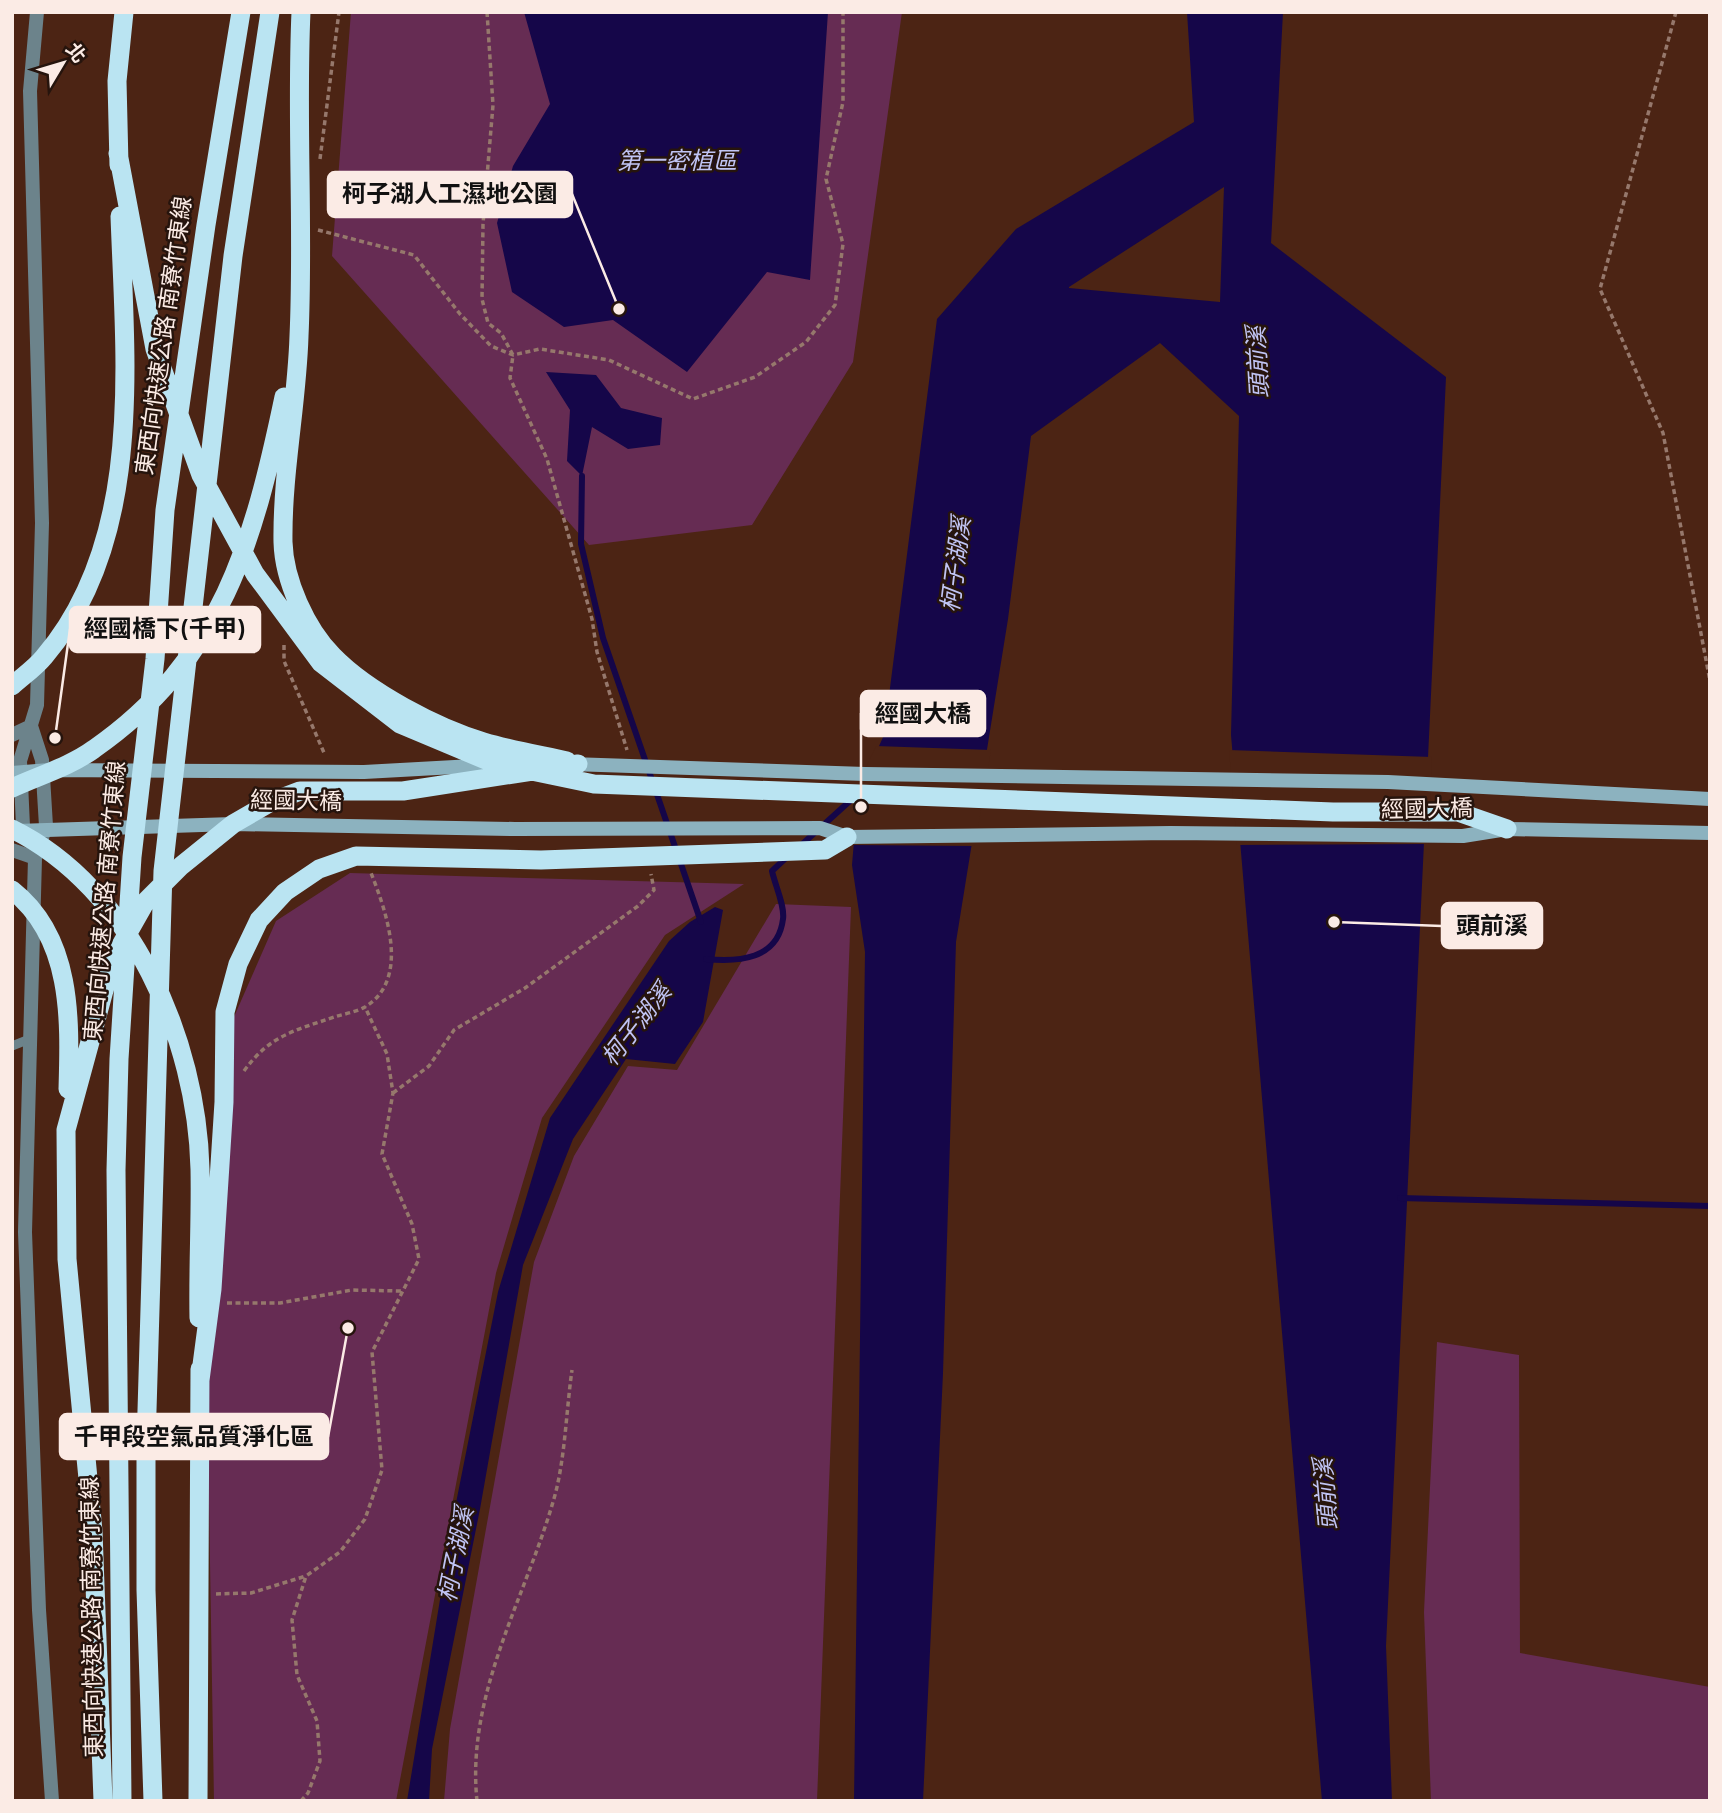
<svg xmlns="http://www.w3.org/2000/svg" width="1722" height="1813" font-family="Overpass,'Noto Sans TC',sans-serif">
  <style>
    .green { fill: #662c53 }
    .water { fill: #150649; fill-rule: evenodd }
    .pier { fill: #4c2414 }
    .lines { fill: none; stroke-linecap: round; stroke-linejoin: round }
    .stream { stroke: #150649; stroke-width: 6 }
    .path { stroke: #96786c; stroke-width: 3.5; stroke-dasharray: 5 3.5; stroke-linecap: butt }
    .service { stroke: #6c838b; stroke-width: 9 }
    .minor { stroke: #6c838b; stroke-width: 14 }
    .secondary { stroke: #8cb2bf; stroke-width: 14 }
    .trunk { stroke: #bae4f2; stroke-width: 19 }
    .labels { text-anchor: middle; dominant-baseline: central; stroke-width: 5; stroke-linejoin: round; paint-order: stroke }
    .street-label { font-size: 23px; fill: #fbebe5; stroke: #26140d }
    .water-label { font-size: 24px; font-style: italic; fill: #c0c4f4; stroke: #26140d }
    .leader { fill: none; stroke: #fbebe5; stroke-width: 2.5 }
    .callout-dot { fill: #fbebe5; stroke: #26140d; stroke-width: 2.5 }
    .callout { fill: #fbebe5; stroke: #fbebe5; stroke-width: 2.5 }
    .callout-label { font-size: 24px; text-anchor: middle; font-weight: bold; fill: #111 }
  </style>
  <rect width="100%" height="100%" fill="#4c2414"/>
  <path class="green" d="M 351,12 L 902,12 L 853,362 L 752,525 L 589,545 L 332,256 Z
    M 350,873 L 744,884 L 665,935 L 542,1118 L 496,1273 L 396,1801 L 214,1801 L 207,1384 L 230,1026 L 276,921 Z
    M 776,904 L 851,907 L 817,1801 L 444,1801 L 450,1729 L 534,1262 L 574,1156 L 628,1066 L 677,1070 Z
    M 1437,1342 L 1519,1355 L 1520,1653 L 1710,1687 L 1710,1801 L 1431,1801 L 1424,1612 Z"/>
  <path class="water" d="M 524,12 L 828,12 L 810,280 L 767,272 L 687,372 L 613,320 L 564,327 L 512,292 L 497,223 L 513,166 L 550,104 Z
    M 1187,12 L 1283,12 L 1271,243 L 1446,377 L 1386,1646 L 1392,1801 L 1322,1801 L 1231,735 L 1239,416 L 1160,343 L 1031,436 L 1008,619 L 956,942 L 943,1373 L 923,1801 L 854,1801 L 865,952 L 852,865 L 858,793 L 884,735 L 937,319 L 1016,229 L 1194,122 ZM 1224,187 L 1220,302 L 1069,288 L 1069,287 Z
    M 546,372 L 596,375 L 621,408 L 662,418 L 660,445 L 628,449 L 592,427 L 582,476 L 567,461 L 570,410 Z
    M 715,907 L 723,910 L 703,1022 L 675,1064 L 626,1059 L 573,1139 L 523,1265 L 480,1509 L 432,1749 L 429,1801 L 407,1801 L 455,1508 L 498,1292 L 550,1118 L 669,941 L 690,922 Z"/>
  <path class="pier" d="M 876,746 L 991,750 L 975,846 L 850,845 L 854,793 Z
    M 1229,750 L 1432,757 L 1428,844 L 1237,845 Z"/>
  <g class="lines">
    <path class="stream" d="M 582,476 L 581,544 L 603,638 L 701,922
      M 799,847 L 851,800
      M 706,959 C 738,962 778,960 783,919 C 785,906 775,885 772,871 L 788,856
      M 1400,1198 L 1710,1206"/>
    <path class="path" d="M 487,12 L 493,105 L 483,224 L 482,299 L 488,323 L 501,333 L 513,355 L 510,378 L 547,459 L 592,619 L 597,652 L 627,750
      M 1676,12 L 1600,289 L 1663,433 L 1710,681
      M 320,159 L 339,12
      M 318,230 L 414,255 L 460,314 L 491,346 L 513,355 L 540,349 L 609,360 L 693,399 L 755,377 L 806,342 L 835,305 L 843,244 L 826,179 L 843,102 L 843,12
      M 284,645 L 284,661 L 325,755
      M 244,1071 C 270,1035 294,1031 334,1017 C 344,1014 356,1012 365,1007 C 411,979 386,911 371,873
      M 393,1093 L 429,1066 L 454,1030 L 525,988 L 638,906 L 654,890 L 651,874
      M 227,1303 L 280,1303 L 352,1290 L 402,1291
      M 216,1594 L 251,1593 L 306,1576
      M 301,1801 L 308,1793 L 320,1761 L 317,1721 L 297,1675 L 292,1620 L 306,1576 L 340,1552 L 365,1519 L 382,1470 L 372,1352 L 419,1259 L 412,1224 L 382,1154 L 393,1093 L 387,1054 L 365,1007
      M 477,1801 C 466,1695 524,1601 553,1502 C 565,1463 566,1412 572,1370"/>
    <path class="service" d="M 12,1046 L 32,1038"/>
    <path class="minor" d="M 31,726 L 42,760 L 46,826 L 35,858 L 25,1232 L 39,1610 L 52,1801
      M 12,735 L 31,726
      M 28,840 L 23,826 L 20,761 L 37,705 L 42,523 L 30,91 L 37,12
      M 12,850 L 35,858"/>
    <path class="secondary" d="M 571,764 L 865,774 L 1388,782 L 1710,799
      M 12,773 L 49,770 L 364,772 L 491,765
      M 16,831 L 233,824 L 515,829 L 820,828 L 847,837 L 1171,833 L 1463,836 L 1507,829 L 1710,833"/>
    <path class="trunk" d="M 301,12 C 296,120 304,228 299,336 C 297,404 282,473 283,542 C 284,580 306,629 333,656 C 368,692 437,728 484,742 C 511,750 540,755 567,761
      M 118,153 L 155,349 L 201,475 L 255,574 L 321,663 L 400,724 L 493,763 L 594,784 L 1333,812 L 1458,812 L 1507,829
      M 119,165 L 117,81 L 124,12
      M 12,686 C 23,676 35,668 44,657 C 145,539 125,360 120,216
      M 12,788 C 38,776 71,766 94,749 C 222,660 254,540 284,397
      M 12,829 C 132,888 197,1040 200,1169 C 201,1218 198,1268 199,1318
      M 12,890 C 73,938 70,1020 68,1089
      M 200,1380 L 212,1289 L 224,1102 L 225,1012 L 238,964 L 259,920 L 285,892 L 319,869 L 356,856 L 541,860 L 825,850 L 847,837
      M 103,1801 L 93,1531 L 67,1259 L 66,1130 L 112,961 L 146,901 L 181,866 L 233,824 L 271,802 L 300,791 L 403,791 L 578,764
      M 122,1801 L 116,1170 L 119,1059 L 132,857 L 155,659 L 165,510 L 206,225 L 241,12
      M 153,1801 L 146,1590 L 146,1444 L 163,871 L 233,256 L 270,12
      M 198,1801 L 200,1369"/>
  </g>
  <g class="labels">
    <g class="street-label">
      <text transform="translate(166 336) rotate(-82)">東西向快速公路 南寮竹東線</text>
      <text transform="translate(296 803) rotate(1)">經國大橋</text>
      <text transform="translate(1427 811) rotate(-1)">經國大橋</text>
      <text transform="translate(107 901) rotate(-85)">東西向快速公路 南寮竹東線</text>
      <text transform="translate(94 1617) rotate(-91)">東西向快速公路 南寮竹東線</text>
    </g>
    <g class="water-label">
      <text x="677" y="163">第一密植區</text>
      <text transform="translate(1260 362) rotate(-93)">頭前溪</text>
      <text transform="translate(958 565) rotate(-83)">柯子湖溪</text>
      <text transform="translate(638 1026) rotate(-52)">柯子湖溪</text>
      <text transform="translate(1328 1494) rotate(-95)">頭前溪</text>
      <text transform="translate(458 1555) rotate(-79)">柯子湖溪</text>
    </g>
  </g>
  <path class="leader" d="M619 309L572 194M55 738L70 629M861 807L861 713M1334 922L1442 926M348 1328L328 1437"/>
  <g class="callout-dot">
    <circle cx="619" cy="309" r="7"/>
    <circle cx="55" cy="738" r="7"/>
    <circle cx="861" cy="807" r="7"/>
    <circle cx="1334" cy="922" r="7"/>
    <circle cx="348" cy="1328" r="7"/>
  </g>
  <g class="callout">
    <rect x="328" y="172" width="244" height="45" rx="7"/>
    <rect x="70" y="607" width="190" height="45" rx="7"/>
    <rect x="861" y="691" width="124" height="45" rx="7"/>
    <rect x="1442" y="903" width="100" height="45" rx="7"/>
    <rect x="60" y="1414" width="268" height="45" rx="7"/>
  </g>
  <g class="callout-label">
    <text x="450" y="202">柯子湖人工濕地公園</text>
    <text x="165" y="637">經國橋下(千甲)</text>
    <text x="923" y="722">經國大橋</text>
    <text x="1492" y="934">頭前溪</text>
    <text x="194" y="1445">千甲段空氣品質淨化區</text>
  </g>
  <rect width="1722" height="1813" fill="none" stroke="#fbebe5" stroke-width="28"/>
  <g transform="translate(63 63) rotate(52)" stroke="#26140d" stroke-width="5" paint-order="stroke">
  <path d="M0-5L12 26L0 18L-12 26Z" fill="#fbebe5"/>
  <text y="-10" font-size="19" font-weight="bold" text-anchor="middle" fill="#fbebe5">北</text>
  </g>
</svg>
